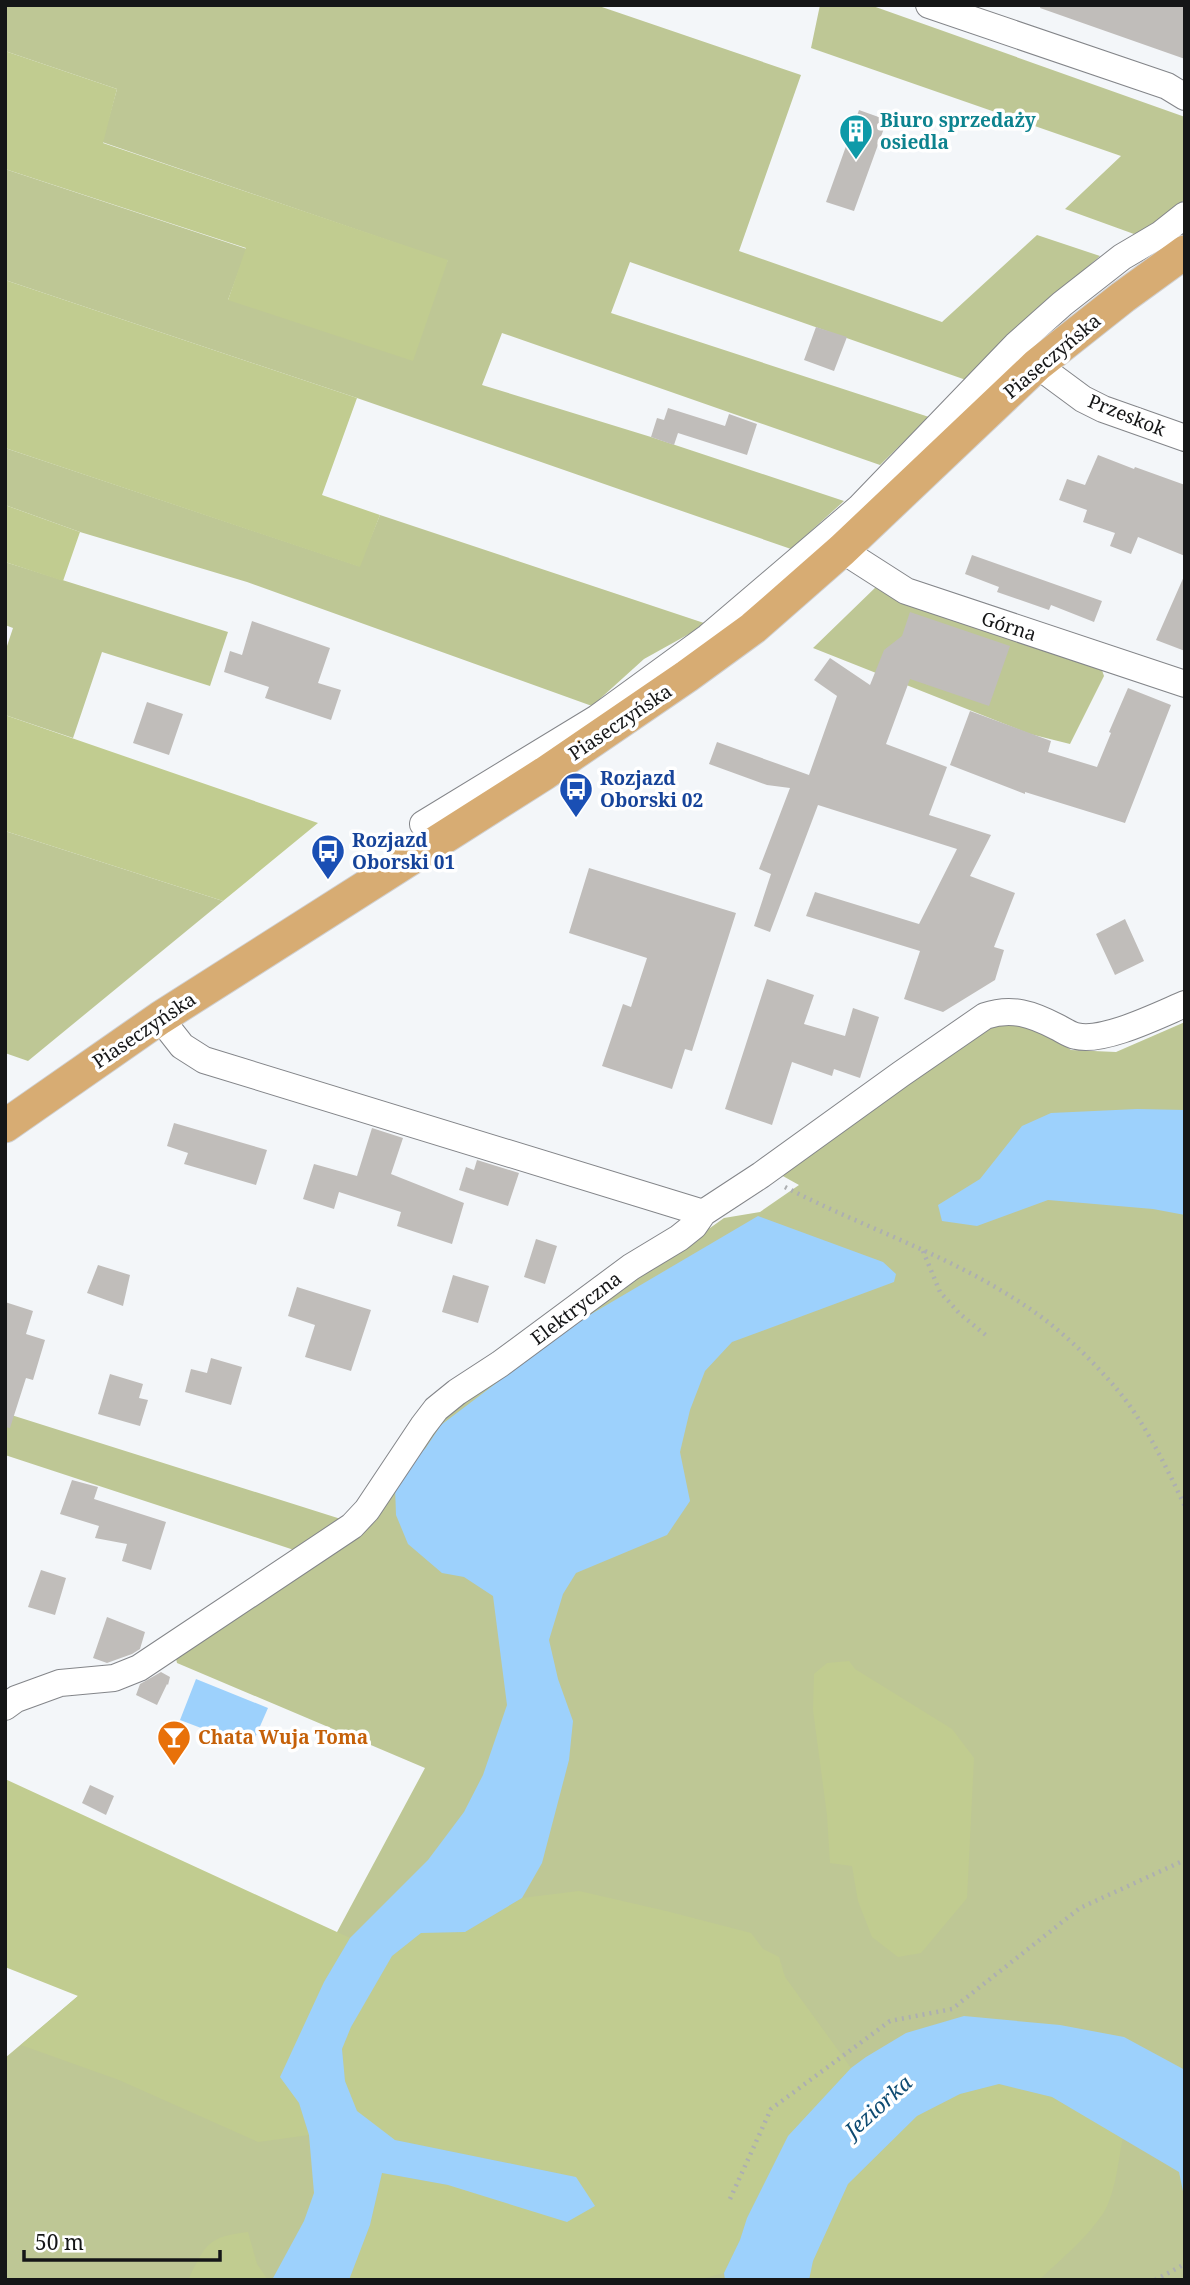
<svg xmlns="http://www.w3.org/2000/svg" width="1190" height="2285" font-family="'Noto Serif',serif">
  <style>
    .green { fill: #bec795 }
    .forest { fill: #c1cc90 }
    .water { fill: #9dd1fc }
    .building { fill: #c0bdba }
    .lines { fill: none; stroke-linecap: round; stroke-linejoin: round }
    .minor-casing { stroke: #838589; stroke-width: 28 }
    .major-casing { stroke: #d0d0d1; stroke-width: 35 }
    .path { stroke: #adafb1; stroke-width: 4.5; stroke-dasharray: 2 5; stroke-linecap: butt }
    .minor { stroke: #fff; stroke-width: 26 }
    .major { stroke: #d7ac73; stroke-width: 33 }
    .labels { text-anchor: middle; dominant-baseline: central; stroke-width: 7; stroke-linejoin: round; paint-order: stroke }
    .culture-label { font-size: 19px; font-weight: bold; fill: #0d838f; stroke: #fff; text-anchor: start }
    .street-label { font-size: 19px; fill: #151617; stroke: #fff }
    .transit-label { font-size: 19px; font-weight: bold; fill: #164399; stroke: #fff; text-anchor: start }
    .food-label { font-size: 19px; font-weight: bold; fill: #c56008; stroke: #fff; text-anchor: start }
    .water-label { font-size: 21px; font-style: italic; fill: #0e4b72; stroke: #fff }
  </style>
  <rect width="100%" height="100%" fill="#f3f6f9"/>
  <path class="green" d="M 5,5 L 596,5 L 801,75 L 739,251 L 942,322 L 1037,235 L 1100,256 L 1002,342 L 966,380 L 630,262 L 611,313 L 929,417 L 880,465 L 502,333 L 482,385 L 651,437 L 844,501 L 791,549 L 357,398 L 5,280 L 5,169 L 247,249 L 228,300 L 448,261 L 102,142 L 117,89 L 5,51 Z
    M 820,5 L 870,5 L 1185,117 L 1185,199 C 1170,213 1154,226 1134,234 L 1065,209 L 1121,156 L 811,48 Z
    M 5,448 L 359,566 L 380,515 L 707,624 L 644,659 L 592,706 L 247,582 L 80,532 L 5,505 Z
    M 5,562 L 228,632 L 210,686 L 102,652 L 73,738 L 5,715 L 5,652 L 13,628 L 5,625 Z
    M 878,585 L 1099,661 L 1104,676 L 1070,744 L 1030,734 L 813,648 Z
    M 5,831 L 223,901 L 28,1061 L 5,1053 Z
    M 1185,1022 L 1185,2277 L 1178,2280 L 5,2280 L 5,2058 L 78,1996 L 263,2070 L 425,1768 L 177,1663 L 174,1650 L 360,1524 L 450,1401 L 681,1241 L 710,1228 L 724,1218 L 760,1212 L 799,1185 L 781,1175 L 979,1030 L 1000,1024 L 1021,1023 L 1050,1035 L 1071,1050 L 1116,1052 Z
    M 5,1413 L 344,1520 L 297,1551 L 5,1455 Z"/>
  <path class="forest" d="M 5,51 L 117,89 L 103,143 L 448,260 L 413,361 L 228,300 L 246,248 L 5,169 Z
    M 5,280 L 357,398 L 322,495 L 380,515 L 360,567 L 5,448 Z
    M 5,505 L 80,532 L 63,581 L 5,562 Z
    M 5,715 L 318,823 L 223,901 L 5,831 Z
    M 849,1661 L 855,1669 L 952,1729 L 974,1758 L 967,1898 L 921,1953 L 898,1957 L 872,1937 L 858,1901 L 852,1866 L 830,1863 L 827,1815 L 813,1710 L 814,1674 L 827,1663 Z
    M 5,1779 L 350,1938 L 324,1982 L 299,2103 L 309,2135 L 258,2142 L 119,2080 L 21,2045 L 78,1996 L 5,1967 Z
    M 579,1891 L 666,1911 L 751,1933 L 763,1949 L 779,1957 L 785,1977 L 851,2068 L 788,2136 L 747,2218 L 740,2240 L 724,2273 L 697,2280 L 349,2280 L 370,2225 L 382,2173 L 448,2185 L 576,2177 L 395,2140 L 357,2112 L 345,2081 L 342,2049 L 351,2027 L 392,1956 L 421,1933 L 465,1932 L 522,1898 Z
    M 999,2084 L 1052,2097 L 1123,2137 C 1118,2161 1116,2191 1104,2212 C 1087,2238 1061,2259 1039,2280 L 809,2280 L 813,2261 L 848,2184 L 917,2116 L 960,2094 Z
    M 248,2232 L 257,2264 L 268,2280 L 188,2280 C 206,2244 207,2237 248,2232 Z"/>
  <path class="water" d="M 1137,1109 L 1185,1110 L 1185,1215 L 1153,1209 L 1048,1200 L 977,1226 L 942,1221 L 938,1205 L 980,1179 L 1022,1126 L 1051,1113 Z
    M 758,1216 L 883,1262 L 896,1274 L 894,1282 L 732,1342 L 705,1371 L 690,1410 L 680,1452 L 690,1501 L 667,1535 L 576,1573 L 563,1594 L 549,1640 L 558,1679 L 573,1721 L 569,1760 L 542,1863 L 522,1898 L 465,1932 L 421,1933 L 392,1956 L 351,2027 L 342,2049 L 345,2081 L 357,2111 L 395,2140 L 576,2177 L 595,2206 L 567,2222 L 448,2185 L 382,2173 L 370,2225 L 349,2280 L 272,2280 L 304,2221 L 314,2193 L 309,2135 L 299,2103 L 280,2077 L 324,1982 L 350,1938 L 428,1860 L 464,1812 L 483,1775 L 507,1705 L 493,1596 L 464,1577 L 442,1573 L 408,1544 L 396,1515 L 395,1486 L 410,1460 L 425,1449 L 441,1425 L 576,1323 Z
    M 196,1679 L 268,1708 L 251,1747 L 180,1720 Z
    M 964,2016 L 1060,2025 L 1124,2037 L 1185,2070 L 1185,2201 L 1179,2172 L 1052,2097 L 999,2084 L 960,2094 L 917,2116 L 848,2184 L 813,2261 L 809,2280 L 725,2280 L 724,2273 L 740,2240 L 747,2218 L 788,2136 L 851,2068 L 866,2057 L 906,2033 Z"/>
  <path class="building" d="M 1041,5 L 1185,5 L 1185,59 L 1040,8 Z
    M 859,110 L 887,120 L 854,211 L 826,202 Z
    M 816,327 L 847,337 L 834,371 L 804,360 Z
    M 668,408 L 725,426 L 729,414 L 757,424 L 747,455 L 678,433 L 674,445 L 651,437 L 657,418 L 664,420 Z
    M 1098,455 L 1134,469 L 1135,467 L 1185,485 L 1185,556 L 1138,537 L 1131,554 L 1110,546 L 1115,533 L 1083,522 L 1087,510 L 1059,500 L 1067,479 L 1085,485 Z
    M 972,555 L 1102,601 L 1094,622 L 1051,605 L 1049,610 L 997,592 L 999,587 L 965,574 Z
    M 1185,574 L 1185,651 L 1156,640 Z
    M 910,612 L 1010,646 L 989,706 L 910,679 L 886,744 L 947,767 L 929,815 L 991,835 L 970,876 L 1015,893 L 994,947 L 1004,950 L 995,980 L 943,1012 L 904,999 L 920,951 L 806,916 L 815,892 L 919,924 L 957,849 L 818,805 L 770,932 L 754,926 L 771,874 L 759,869 L 790,788 L 767,785 L 709,764 L 717,742 L 809,775 L 837,696 L 814,680 L 830,658 L 870,685 L 884,650 L 902,636 Z
    M 252,621 L 330,648 L 318,683 L 341,690 L 331,720 L 265,698 L 269,687 L 224,672 L 230,651 L 242,655 Z
    M 1128,688 L 1171,705 L 1125,823 L 1025,792 L 1025,794 L 950,765 L 970,711 L 1051,741 L 1048,752 L 1097,767 L 1111,733 L 1109,732 Z
    M 147,702 L 183,714 L 169,755 L 133,743 Z
    M 589,868 L 736,913 L 692,1051 L 685,1049 L 672,1089 L 602,1066 L 623,1004 L 631,1007 L 647,958 L 569,933 Z
    M 1125,919 L 1144,961 L 1115,975 L 1096,934 Z
    M 767,979 L 814,995 L 804,1024 L 845,1036 L 853,1008 L 879,1017 L 860,1078 L 834,1069 L 832,1076 L 792,1062 L 772,1125 L 725,1109 Z
    M 174,1123 L 267,1150 L 256,1185 L 184,1164 L 188,1153 L 167,1146 Z
    M 372,1128 L 403,1138 L 391,1174 L 464,1203 L 452,1244 L 397,1226 L 401,1212 L 339,1192 L 334,1209 L 303,1199 L 314,1164 L 357,1176 Z
    M 477,1160 L 519,1173 L 508,1206 L 459,1190 L 466,1167 L 474,1170 Z
    M 536,1239 L 557,1246 L 545,1284 L 524,1277 Z
    M 98,1265 L 130,1275 L 123,1306 L 87,1293 Z
    M 453,1275 L 489,1286 L 478,1323 L 442,1312 Z
    M 297,1287 L 371,1310 L 351,1371 L 305,1357 L 315,1325 L 288,1316 Z
    M 5,1302 L 33,1311 L 26,1334 L 45,1340 L 33,1380 L 26,1378 L 10,1428 L 5,1427 Z
    M 211,1358 L 242,1367 L 231,1405 L 185,1392 L 191,1369 L 207,1373 Z
    M 110,1374 L 143,1384 L 139,1398 L 148,1400 L 140,1426 L 98,1414 Z
    M 72,1480 L 98,1487 L 94,1499 L 166,1522 L 151,1570 L 122,1561 L 127,1544 L 95,1538 L 99,1526 L 60,1514 Z
    M 41,1570 L 66,1578 L 55,1615 L 28,1607 Z
    M 107,1617 L 145,1632 L 140,1649 L 132,1654 L 107,1663 L 93,1658 Z
    M 161,1672 L 170,1677 L 168,1685 L 167,1684 L 157,1705 L 136,1695 L 140,1684 Z
    M 90,1785 L 114,1796 L 106,1815 L 82,1803 Z"/>
  <g class="lines">
    <g class="minor-casing">
      <path id="minor" d="M 929,5 L 1167,86 L 1185,97
        M 1037,365 L 1083,399 L 1103,409 L 1185,438
        M 842,550 L 906,591 L 1185,684
        M 423,824 L 597,718 L 708,637 L 859,508 L 1016,345 L 1062,304 L 1122,257 L 1161,234 L 1185,215
        M 160,1018 L 182,1046 L 204,1060 L 703,1213
        M 5,1707 L 16,1699 L 60,1683 L 114,1678 L 139,1668 L 352,1526 L 367,1510 L 423,1426 L 436,1409 L 457,1392 L 500,1364 L 631,1267 L 679,1238 L 694,1226 L 703,1213 L 761,1175 L 901,1074 L 985,1016 C 1012,1007 1032,1014 1057,1027 C 1063,1030 1070,1035 1076,1036 C 1103,1043 1159,1015 1185,1004"/>
    </g>
    <g class="major-casing">
      <path id="major" d="M 5,1126 L 160,1018 L 545,773 L 687,676 L 753,628 L 842,550 L 1037,365 L 1123,297 L 1185,252"/>
    </g>
    <path class="path" d="M 785,1187 C 864,1228 950,1255 1024,1305 C 1057,1326 1089,1357 1115,1387 C 1145,1422 1165,1465 1185,1506
      M 923,1251 L 940,1292 L 960,1314 L 988,1337
      M 730,2199 L 771,2109 L 890,2021 L 952,2009 L 1080,1908 L 1185,1860
      M 1155,2280 L 1185,2264"/>
    <use href="#minor" class="minor"/>
    <use href="#major" class="major"/>
  </g>
  <defs>
    <g id="building-pin" transform="scale(1.75)"><path d="M0 17L-7.5 6A9.5 9.5 0 1 1 7.5 6Z" fill="#0f9aa8" stroke="#fff"/><path d="M-4-6H4V6H1V3H-1V6H-4ZM-2.5-4.3h1.7v1.8h-1.7ZM.8-4.3h1.7v1.8H.8ZM-2.5-1h1.7V.8h-1.7ZM.8-1h1.7V.8H.8Z" fill="#fff"/></g>
    <g id="bus-pin" transform="scale(1.75)"><path d="M0 17L-7.5 6A9.5 9.5 0 1 1 7.5 6Z" fill="#1a4fb4" stroke="#fff"/><path d="M-5-6H5V4H4V6H2V4H-2V6H-4V4H-5ZM-3.5-4V0h7V-4ZM-3.5 1.2v1.5H-2V1.2ZM2 1.2v1.5H3.5V1.2Z" fill="#fff"/></g>
    <g id="bar-pin" transform="scale(1.75)"><path d="M0 17L-7.5 6A9.5 9.5 0 1 1 7.5 6Z" fill="#e8710a" stroke="#fff"/><path d="M-6-5H6L.8 .8V4.5H3.5V6h-7V4.5H-.8V.8Z" fill="#fff"/></g>
  </defs>
  <g fill-rule="evenodd">
    <use href="#building-pin" x="856" y="131"/>
    <use href="#bus-pin" x="576" y="789"/>
    <use href="#bus-pin" x="328" y="851"/>
    <use href="#bar-pin" x="174" y="1737"/>
  </g>
  <g class="labels">
    <g class="culture-label">
      <text x="880" y="120">Biuro sprzedaży<tspan x="880" dy="22">osiedla</tspan></text>
    </g>
    <g class="street-label">
      <text transform="translate(1052 356) rotate(-40)">Piaseczyńska</text>
      <text transform="translate(1127 415) rotate(22)">Przeskok</text>
      <text transform="translate(1009 626) rotate(18)">Górna</text>
      <text transform="translate(620 722) rotate(-34)">Piaseczyńska</text>
      <text transform="translate(144 1030) rotate(-34)">Piaseczyńska</text>
      <text transform="translate(576 1308) rotate(-37)">Elektryczna</text>
    </g>
    <g class="transit-label">
      <text x="600" y="778">Rozjazd<tspan x="600" dy="22">Oborski 02</tspan></text>
      <text x="352" y="840">Rozjazd<tspan x="352" dy="22">Oborski 01</tspan></text>
    </g>
    <g class="food-label">
      <text x="198" y="1737">Chata Wuja Toma</text>
    </g>
    <g class="water-label">
      <text transform="translate(878 2106) rotate(-42)">Jeziorka</text>
    </g>
  </g>
  <rect width="1190" height="2285" fill="none" stroke="#151617" stroke-width="14"/>
  <path d="M24 2250v10h196v-10" fill="none" stroke="#151617" stroke-width="3.5"/>
  <text x="35" y="2250" font-size="21" fill="#151617" stroke="#ffffff" stroke-width="5" paint-order="stroke">50 m</text>
</svg>
